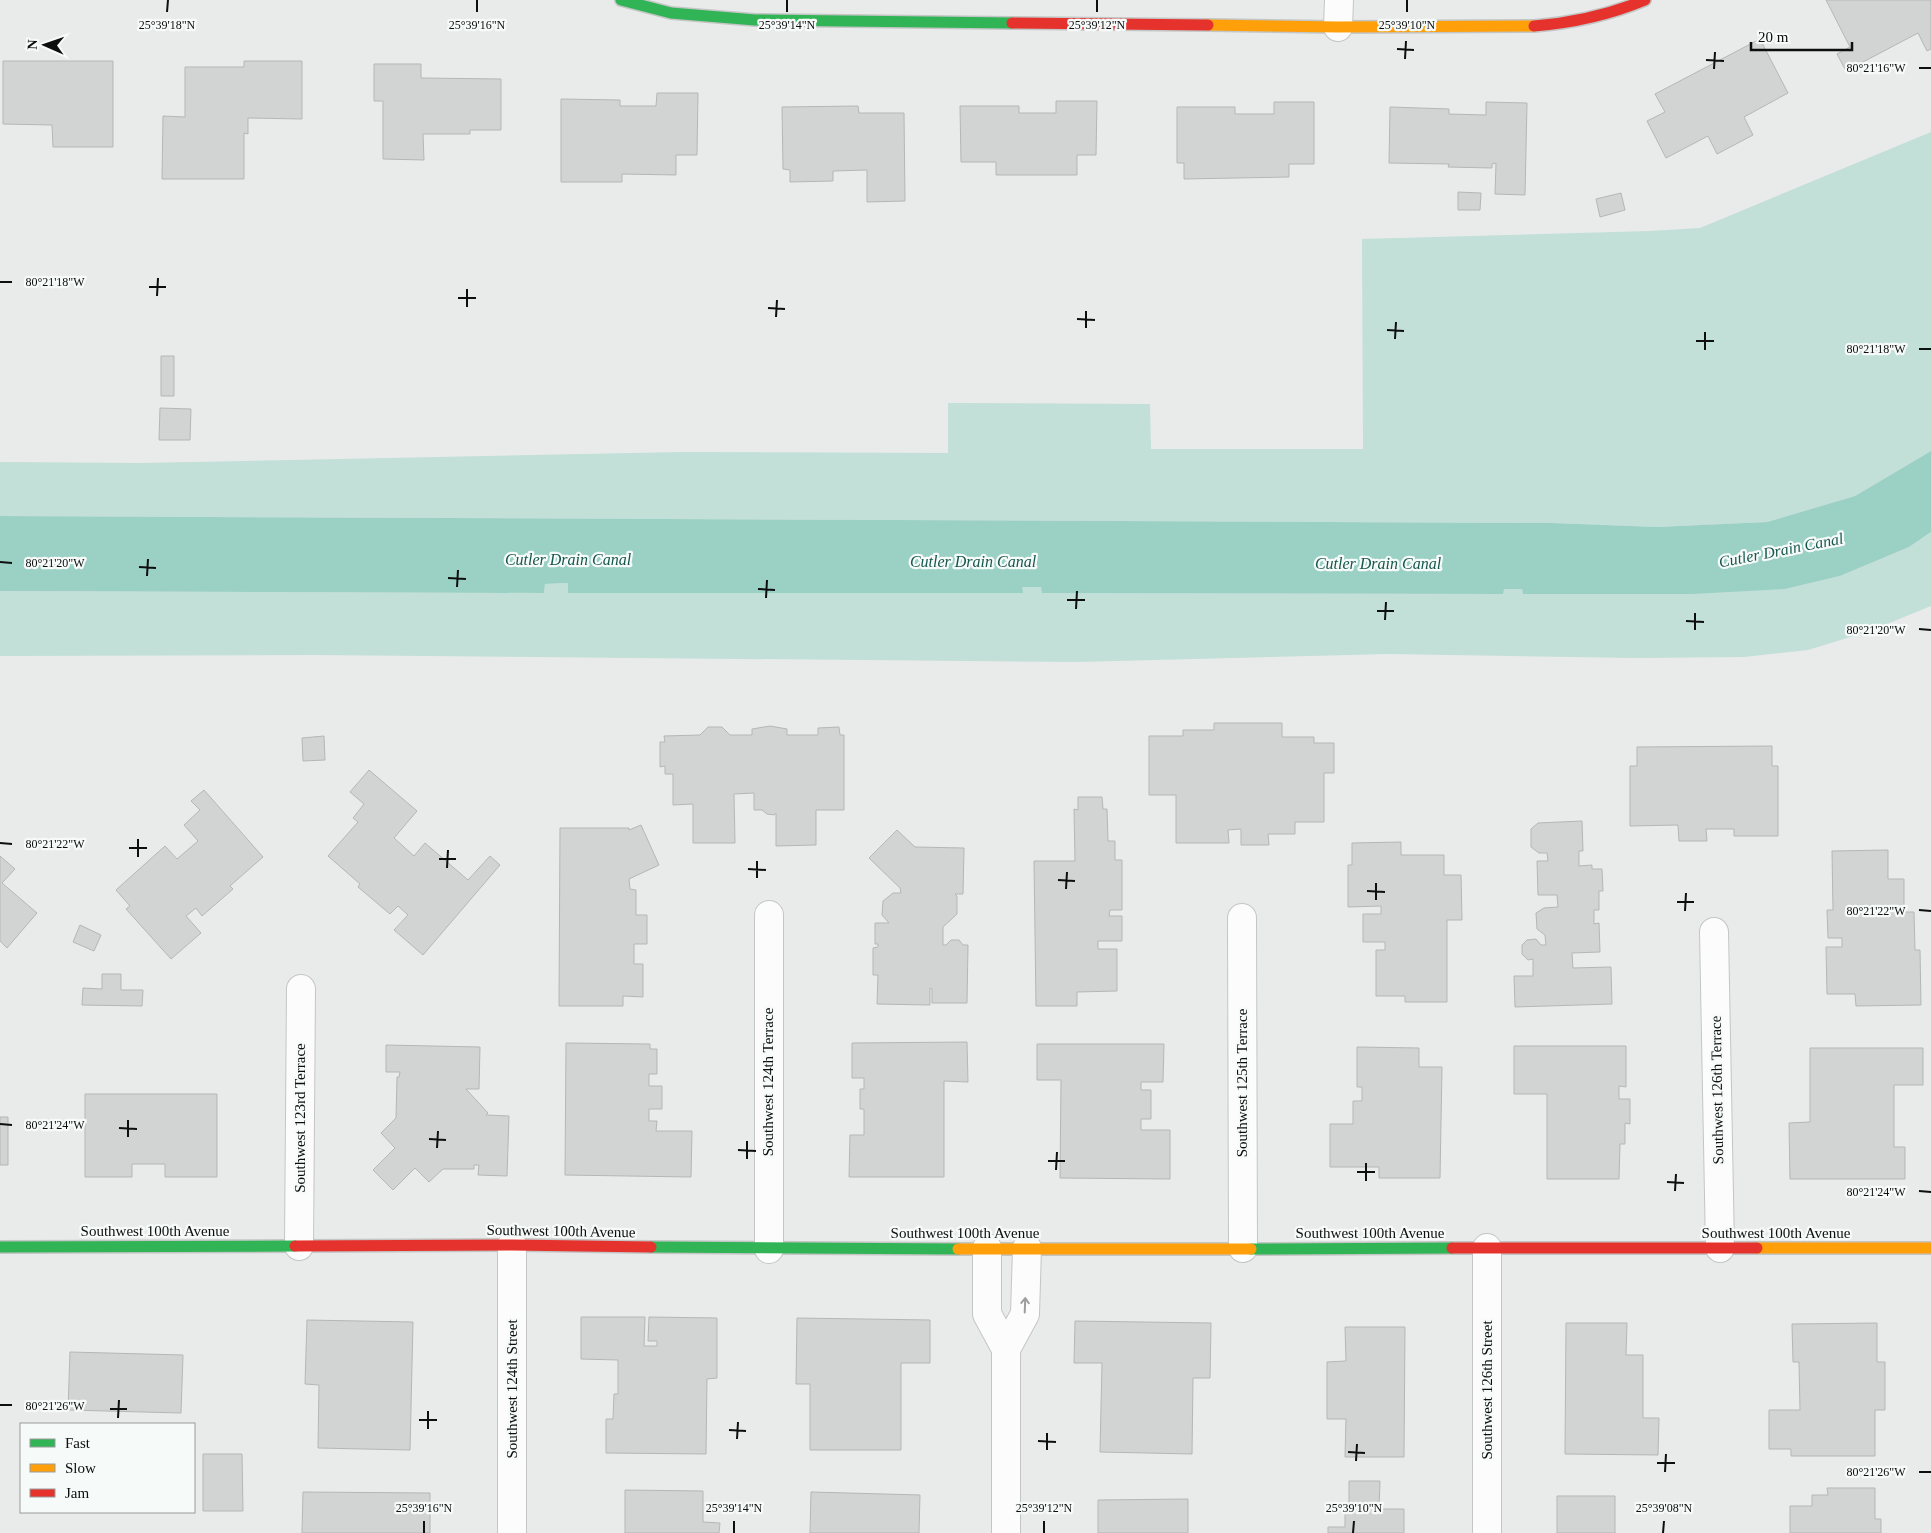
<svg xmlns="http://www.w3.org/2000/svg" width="1931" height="1533" font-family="Georgia,serif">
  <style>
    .green { fill: #c2dfd8 }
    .water { fill: #9bd0c5 }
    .building { fill: #d2d4d3; stroke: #b5b7b6 }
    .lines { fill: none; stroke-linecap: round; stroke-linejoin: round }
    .street-casing { stroke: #c4c5c5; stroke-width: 30 }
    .fast-casing { stroke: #c4c5c5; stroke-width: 14 }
    .slow-casing { stroke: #c4c5c5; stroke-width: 14 }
    .jam-casing { stroke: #c4c5c5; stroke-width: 14 }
    .street { stroke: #fcfcfc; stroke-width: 28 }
    .fast { stroke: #30b455; stroke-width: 11 }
    .slow { stroke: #ff9f0a; stroke-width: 11 }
    .jam { stroke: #e5322d; stroke-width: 11 }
    .oneway { stroke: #9c9d9d }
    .ticks { fill: none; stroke: #0d0e0e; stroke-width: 2 }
    .labels { text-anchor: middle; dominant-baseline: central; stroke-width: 4.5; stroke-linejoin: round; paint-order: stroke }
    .street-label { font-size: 15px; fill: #0d0e0e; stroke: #f6faf9 }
    .water-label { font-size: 16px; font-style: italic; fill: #16564c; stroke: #f6faf9 }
    .ticks-label { font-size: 12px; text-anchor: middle; fill: #0d0e0e; stroke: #f6faf9; stroke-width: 4.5; stroke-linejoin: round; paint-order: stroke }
  </style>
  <rect width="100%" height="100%" fill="#e9ebea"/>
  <path class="green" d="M 1931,132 L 1931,451 L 1855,496 L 1767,522 L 1657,527 L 1552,523 L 0,516 L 0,462 L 142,463 L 682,452 L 948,453 L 948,403 L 1150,404 L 1151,449 L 1363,449 L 1362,239 L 1650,231 L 1700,228 Z
    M 1931,532 L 1931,606 L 1870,631 L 1808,650 L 1744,657 L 1635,658 L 1389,654 L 1076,662 L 314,655 L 0,656 L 0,591 L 544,593 L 545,584 L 569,583 L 568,593 L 1022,593 L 1022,587 L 1042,587 L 1042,593 L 1503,594 L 1503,589 L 1522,589 L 1523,594 L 1785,589 L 1840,576 L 1909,547 Z"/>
  <path class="water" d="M 1931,451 L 1931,532 L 1909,547 L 1840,576 L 1785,589 L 1692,594 L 1523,594 L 1522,589 L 1504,589 L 1503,594 L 1042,593 L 1041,587 L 1022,587 L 1023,593 L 568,593 L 568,583 L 545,584 L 544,593 L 0,591 L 0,516 L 1552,523 L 1657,527 L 1767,522 L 1855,496 Z"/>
  <path class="building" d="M 1826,0 L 1931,0 L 1931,49 L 1927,51 L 1918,33 L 1846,71 L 1837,54 L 1850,47 Z
    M 1760,39 L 1788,93 L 1744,117 L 1753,135 L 1717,154 L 1708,136 L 1666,158 L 1647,121 L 1665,112 L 1655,94 Z
    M 3,61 L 113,61 L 113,147 L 53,147 L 52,125 L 3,124 Z
    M 244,61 L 302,61 L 302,119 L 248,118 L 248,134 L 244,133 L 244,179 L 162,179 L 163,116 L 185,117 L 185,67 L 244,67 Z
    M 374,64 L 421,64 L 421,78 L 501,79 L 501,130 L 470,130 L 470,134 L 423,134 L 424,160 L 383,159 L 383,101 L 374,101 Z
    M 657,93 L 698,93 L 697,155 L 676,155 L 676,175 L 622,174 L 622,182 L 561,182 L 561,99 L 620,100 L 620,106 L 656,106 Z
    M 1056,101 L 1097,101 L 1096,155 L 1077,155 L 1077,175 L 996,175 L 996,162 L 961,162 L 960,106 L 1019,106 L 1019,113 L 1056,113 Z
    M 1274,102 L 1314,102 L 1314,164 L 1289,164 L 1289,177 L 1184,179 L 1184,163 L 1177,163 L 1177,107 L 1235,107 L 1235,114 L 1274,114 Z
    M 1486,102 L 1527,103 L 1525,195 L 1495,194 L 1496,163 L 1492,164 L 1492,168 L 1448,167 L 1449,164 L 1389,163 L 1390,107 L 1449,109 L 1449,114 L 1486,115 Z
    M 858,106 L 859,113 L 904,113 L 905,201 L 867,202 L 867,170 L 833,171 L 833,181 L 790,182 L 790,170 L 783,169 L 782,107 Z
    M 1458,192 L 1481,193 L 1480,210 L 1458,210 Z
    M 1621,193 L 1625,210 L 1600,217 L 1596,199 Z
    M 161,356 L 174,356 L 174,396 L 161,396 Z
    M 160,408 L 191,409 L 190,440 L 159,440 Z
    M 1214,723 L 1282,723 L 1282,737 L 1314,737 L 1314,743 L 1334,743 L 1334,773 L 1324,773 L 1324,822 L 1295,822 L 1295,834 L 1268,834 L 1269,845 L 1241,845 L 1241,829 L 1228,830 L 1229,843 L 1176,843 L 1176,795 L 1149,795 L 1149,736 L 1183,736 L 1183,730 L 1214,730 Z
    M 770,726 L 787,729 L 787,735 L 818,735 L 818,728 L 839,727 L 840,735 L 844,735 L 844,810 L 816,810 L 816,845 L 776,846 L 776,813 L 774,815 L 767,814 L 762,810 L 754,810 L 754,793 L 734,794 L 735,843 L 693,843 L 693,804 L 673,805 L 673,774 L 665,774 L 665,766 L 660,767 L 660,742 L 665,742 L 664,736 L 700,735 L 708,727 L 722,727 L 730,735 L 752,735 L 752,729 Z
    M 324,736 L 325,760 L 303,761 L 302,738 Z
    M 1772,746 L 1772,766 L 1778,766 L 1778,836 L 1734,836 L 1734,829 L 1706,829 L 1707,841 L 1679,841 L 1678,825 L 1630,826 L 1630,766 L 1637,766 L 1637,747 Z
    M 369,770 L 417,811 L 394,838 L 414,856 L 425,843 L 468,880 L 490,856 L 500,865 L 423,955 L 394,930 L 408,915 L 398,906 L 390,914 L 358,887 L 360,884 L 359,883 L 328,856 L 358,822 L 353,818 L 364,804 L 350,792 Z
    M 204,790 L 263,857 L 230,886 L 233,889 L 202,916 L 196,908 L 186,916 L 201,933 L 171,959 L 126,909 L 130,906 L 116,890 L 165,846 L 177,859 L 198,841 L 184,825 L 200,810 L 191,801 Z
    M 1078,797 L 1102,797 L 1103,809 L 1107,809 L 1108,841 L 1115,841 L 1115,860 L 1122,860 L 1122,910 L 1110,910 L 1109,916 L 1122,916 L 1122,941 L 1098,941 L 1098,949 L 1117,949 L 1117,991 L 1077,992 L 1077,1006 L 1036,1006 L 1034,861 L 1075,861 L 1074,809 L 1078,810 Z
    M 1582,821 L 1583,851 L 1579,851 L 1579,866 L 1592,865 L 1592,869 L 1602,869 L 1603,891 L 1599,891 L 1599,910 L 1594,910 L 1594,924 L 1599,923 L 1600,952 L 1572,953 L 1573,968 L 1611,967 L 1612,1004 L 1515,1007 L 1514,976 L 1533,976 L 1533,959 L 1528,960 L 1522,954 L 1522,945 L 1527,940 L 1536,939 L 1541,945 L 1546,945 L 1545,935 L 1537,929 L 1536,913 L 1544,908 L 1558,907 L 1557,895 L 1538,895 L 1537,861 L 1548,861 L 1547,853 L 1539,853 L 1531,847 L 1531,829 L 1538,823 Z
    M 641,825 L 659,865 L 629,879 L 630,889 L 636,890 L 636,915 L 647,915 L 647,944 L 634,944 L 634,964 L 643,964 L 643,997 L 623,996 L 623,1006 L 559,1006 L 560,828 L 629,828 L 629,830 Z
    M 897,830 L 915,847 L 964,848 L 963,894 L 955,894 L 957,896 L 957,914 L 943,927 L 943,945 L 946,945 L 951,940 L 959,940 L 963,945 L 968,945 L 967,1003 L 932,1003 L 932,989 L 930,988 L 930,1005 L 877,1004 L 878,975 L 873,975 L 873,948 L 878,947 L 878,944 L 875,944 L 875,923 L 889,923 L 882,915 L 883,901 L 893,893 L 901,893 L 900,888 L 869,858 Z
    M 1401,842 L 1401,855 L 1444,855 L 1444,875 L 1461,875 L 1462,920 L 1447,920 L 1447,1002 L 1405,1002 L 1405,996 L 1376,996 L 1376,950 L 1385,950 L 1385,942 L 1363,942 L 1363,914 L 1381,914 L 1381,906 L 1348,907 L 1348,865 L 1352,865 L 1352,843 Z
    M 1888,850 L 1888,879 L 1904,879 L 1904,912 L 1914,912 L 1915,950 L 1920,950 L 1921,1005 L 1856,1006 L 1855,994 L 1827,994 L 1826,947 L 1842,947 L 1842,938 L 1828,938 L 1827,910 L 1833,910 L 1832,851 Z
    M 0,856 L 15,869 L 2,883 L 37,913 L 7,948 L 0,941 Z
    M 80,925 L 101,935 L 94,951 L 73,942 Z
    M 102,974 L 121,974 L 121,990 L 143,990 L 142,1006 L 82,1005 L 83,988 L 102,989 Z
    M 967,1042 L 968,1082 L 944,1081 L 944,1177 L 849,1177 L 850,1135 L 864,1135 L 864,1109 L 860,1109 L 860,1089 L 864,1089 L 864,1078 L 852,1078 L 852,1043 Z
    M 566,1043 L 650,1044 L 650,1049 L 657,1049 L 657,1074 L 649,1074 L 649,1086 L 662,1086 L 662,1109 L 649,1109 L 649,1121 L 657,1121 L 656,1131 L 692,1131 L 691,1177 L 565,1175 Z
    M 1037,1044 L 1164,1044 L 1163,1082 L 1141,1082 L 1141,1090 L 1151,1090 L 1151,1119 L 1141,1119 L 1141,1130 L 1170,1130 L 1170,1179 L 1060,1178 L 1061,1080 L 1037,1080 Z
    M 386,1045 L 480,1047 L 479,1089 L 466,1089 L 488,1113 L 486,1115 L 509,1116 L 507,1176 L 478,1175 L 479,1165 L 474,1165 L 474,1169 L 443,1169 L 429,1182 L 415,1168 L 393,1190 L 373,1170 L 395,1148 L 381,1133 L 396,1118 L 397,1077 L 399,1077 L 400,1072 L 386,1072 Z
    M 1514,1046 L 1626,1046 L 1626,1087 L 1619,1086 L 1619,1099 L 1630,1099 L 1630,1124 L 1625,1123 L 1625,1144 L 1620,1144 L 1619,1179 L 1547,1179 L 1547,1094 L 1514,1094 Z
    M 1357,1047 L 1419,1048 L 1419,1067 L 1442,1067 L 1440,1178 L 1379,1178 L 1379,1167 L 1330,1167 L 1330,1124 L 1353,1124 L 1353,1101 L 1362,1101 L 1362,1087 L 1357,1087 Z
    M 1810,1048 L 1923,1048 L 1923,1085 L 1894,1085 L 1894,1147 L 1905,1147 L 1905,1179 L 1790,1179 L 1789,1123 L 1810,1122 Z
    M 85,1094 L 217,1094 L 217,1177 L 165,1177 L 165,1164 L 132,1164 L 132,1177 L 85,1177 Z
    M 0,1117 L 8,1117 L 8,1165 L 0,1165 Z
    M 581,1317 L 645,1317 L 644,1346 L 657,1346 L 657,1341 L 648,1341 L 649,1317 L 717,1318 L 717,1378 L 707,1379 L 706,1454 L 606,1453 L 606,1419 L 613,1419 L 614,1394 L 618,1394 L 618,1360 L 581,1359 Z
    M 797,1318 L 930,1320 L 930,1363 L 901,1363 L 901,1450 L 810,1450 L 810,1384 L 796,1384 Z
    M 307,1320 L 413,1322 L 410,1450 L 318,1448 L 319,1385 L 305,1384 Z
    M 1075,1321 L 1211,1323 L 1210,1378 L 1193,1378 L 1192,1454 L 1100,1452 L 1102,1363 L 1074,1363 Z
    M 1566,1323 L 1627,1323 L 1626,1355 L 1643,1355 L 1643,1418 L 1659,1418 L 1658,1455 L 1565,1454 Z
    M 1877,1323 L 1877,1362 L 1885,1362 L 1885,1410 L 1875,1410 L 1875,1456 L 1791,1456 L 1791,1449 L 1769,1449 L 1769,1410 L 1800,1410 L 1799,1362 L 1793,1362 L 1792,1324 Z
    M 1345,1327 L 1405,1327 L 1404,1457 L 1345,1457 L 1346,1419 L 1327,1419 L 1327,1362 L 1346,1361 Z
    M 70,1352 L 183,1355 L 181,1413 L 68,1410 Z
    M 203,1454 L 242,1454 L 243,1511 L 203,1511 Z
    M 1349,1481 L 1380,1481 L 1379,1509 L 1404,1509 L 1404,1533 L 1328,1533 L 1328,1527 L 1345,1527 L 1345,1508 L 1349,1508 Z
    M 1827,1488 L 1875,1488 L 1875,1519 L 1881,1519 L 1881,1533 L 1790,1533 L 1790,1506 L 1812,1506 L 1812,1495 L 1828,1495 Z
    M 625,1490 L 703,1491 L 703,1522 L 720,1523 L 719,1533 L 625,1533 Z
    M 303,1492 L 430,1493 L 430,1533 L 302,1533 Z
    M 811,1492 L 920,1495 L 919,1533 L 810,1533 Z
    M 1557,1496 L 1615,1496 L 1615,1533 L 1557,1533 Z
    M 1188,1499 L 1188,1533 L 1098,1533 L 1098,1500 Z"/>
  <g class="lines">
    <g class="street-casing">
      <path id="street" d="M 1338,27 L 1339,0
        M 769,915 L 769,1249
        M 1242,918 L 1243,1248
        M 1714,932 L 1720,1248
        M 512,1245 L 512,1533
        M 299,1246 L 301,989
        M 987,1248 L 987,1314 L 1006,1349 L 1006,1533
        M 1487,1248 L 1487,1533
        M 1006,1349 L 1025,1314 L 1027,1248"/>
    </g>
    <g class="fast-casing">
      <path id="fast" d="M 621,0 L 671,13 L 755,20 L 1012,23
        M 0,1247 L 295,1246
        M 651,1247 L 958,1249
        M 1251,1249 L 1452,1248"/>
    </g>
    <g class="slow-casing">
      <path id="slow" d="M 1208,25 L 1338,27 L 1534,26
        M 1757,1248 L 1931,1248
        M 958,1249 L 1251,1249"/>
    </g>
    <g class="jam-casing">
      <path id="jam" d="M 1012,23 L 1208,25
        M 1534,26 C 1573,23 1609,15 1645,0
        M 295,1246 L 512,1245 L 651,1247
        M 1452,1248 L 1757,1248"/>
    </g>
    <use href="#street" class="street"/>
    <use href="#fast" class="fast"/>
    <use href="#slow" class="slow"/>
    <use href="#jam" class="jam"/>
  </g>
  <defs><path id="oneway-shaft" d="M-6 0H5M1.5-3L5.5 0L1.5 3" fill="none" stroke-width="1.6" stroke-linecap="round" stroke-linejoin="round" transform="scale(1.25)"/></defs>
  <use class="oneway" href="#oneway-shaft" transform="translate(1025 1305) rotate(-88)"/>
  <path class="ticks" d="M 167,12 L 168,0M 477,12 L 477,0M 787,12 L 787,0M 1097,12 L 1097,0M 1407,12 L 1407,0M 1397,49 L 1414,50M 1405,59 L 1406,41M 1706,60 L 1724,61M 1919,68 L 1931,68M 1714,69 L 1715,52M 0,282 L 12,282M 149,287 L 166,287M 157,296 L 158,278M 458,298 L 476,298M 467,307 L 467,289M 768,308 L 785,309M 776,317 L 777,300M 1077,319 L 1095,320M 1086,328 L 1086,311M 1387,330 L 1404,331M 1395,339 L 1396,322M 1696,341 L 1714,341M 1919,349 L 1931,349M 1705,350 L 1705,332M 0,562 L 12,563M 139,567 L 156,568M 147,576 L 148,559M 448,578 L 466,579M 457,587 L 458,570M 758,589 L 775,590M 766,598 L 767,580M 1067,600 L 1085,600M 1076,609 L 1077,591M 1377,611 L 1394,611M 1385,620 L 1386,602M 1686,621 L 1704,622M 1919,629 L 1931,630M 1695,630 L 1695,613M 0,843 L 12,844M 129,848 L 147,848M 138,857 L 138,839M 439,859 L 456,859M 447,868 L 448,850M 748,869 L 766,870M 757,878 L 757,861M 1058,880 L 1075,881M 1066,889 L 1067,872M 1367,891 L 1385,892M 1376,900 L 1376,883M 1677,902 L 1694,902M 1919,910 L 1931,911M 1685,911 L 1686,893M 0,1124 L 12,1125M 119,1128 L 137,1129M 128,1137 L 128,1120M 429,1139 L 446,1140M 437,1148 L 438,1131M 738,1150 L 756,1151M 747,1159 L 747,1141M 1048,1161 L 1065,1161M 1056,1170 L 1057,1152M 1357,1172 L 1375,1172M 1366,1181 L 1366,1163M 1667,1182 L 1684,1183M 1675,1191 L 1676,1174M 1919,1191 L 1931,1192M 0,1405 L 12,1405M 110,1409 L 127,1409M 118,1418 L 119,1400M 419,1420 L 437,1420M 428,1429 L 428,1411M 729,1430 L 746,1431M 737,1439 L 738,1422M 1038,1441 L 1056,1442M 1047,1450 L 1047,1433M 1348,1452 L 1365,1453M 1356,1461 L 1357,1444M 1657,1463 L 1675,1463M 1665,1472 L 1666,1454M 1919,1472 L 1931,1472M 424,1533 L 424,1521M 734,1533 L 734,1521M 1044,1533 L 1044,1521M 1353,1533 L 1354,1521M 1663,1533 L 1664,1521"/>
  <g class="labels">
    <g class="street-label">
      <text transform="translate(768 1082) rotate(-90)">Southwest 124th Terrace</text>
      <text transform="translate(1242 1083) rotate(-90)">Southwest 125th Terrace</text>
      <text transform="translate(1717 1090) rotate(-91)">Southwest 126th Terrace</text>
      <text transform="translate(300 1118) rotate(-90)">Southwest 123rd Terrace</text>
      <text x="155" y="1231">Southwest 100th Avenue</text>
      <text transform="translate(561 1231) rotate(1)">Southwest 100th Avenue</text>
      <text x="965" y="1233">Southwest 100th Avenue</text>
      <text x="1370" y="1233">Southwest 100th Avenue</text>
      <text x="1776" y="1233">Southwest 100th Avenue</text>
      <text transform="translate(512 1389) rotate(-90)">Southwest 124th Street</text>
      <text transform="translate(1487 1390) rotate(-90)">Southwest 126th Street</text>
    </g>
    <g class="water-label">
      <text transform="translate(1781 550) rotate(-11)">Cutler Drain Canal</text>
      <text x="568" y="559">Cutler Drain Canal</text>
      <text x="973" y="561">Cutler Drain Canal</text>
      <text x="1378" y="563">Cutler Drain Canal</text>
    </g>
  </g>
  <g class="ticks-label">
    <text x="167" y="29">25°39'18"N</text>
    <text x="477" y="29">25°39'16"N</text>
    <text x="787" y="29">25°39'14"N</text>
    <text x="1097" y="29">25°39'12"N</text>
    <text x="1407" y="29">25°39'10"N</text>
    <text x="1876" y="72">80°21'16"W</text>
    <text x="55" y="286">80°21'18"W</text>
    <text x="1876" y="353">80°21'18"W</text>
    <text x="55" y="567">80°21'20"W</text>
    <text x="1876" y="634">80°21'20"W</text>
    <text x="55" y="848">80°21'22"W</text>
    <text x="1876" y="915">80°21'22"W</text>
    <text x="55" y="1129">80°21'24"W</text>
    <text x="1876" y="1196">80°21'24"W</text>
    <text x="55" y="1410">80°21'26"W</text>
    <text x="1876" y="1476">80°21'26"W</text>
    <text x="424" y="1512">25°39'16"N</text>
    <text x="734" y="1512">25°39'14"N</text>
    <text x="1044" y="1512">25°39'12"N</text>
    <text x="1354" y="1512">25°39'10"N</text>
    <text x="1664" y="1512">25°39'08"N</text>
  </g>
  <rect x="20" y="1423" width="175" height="90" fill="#f6faf9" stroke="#999c9b"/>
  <rect x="30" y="1439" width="25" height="8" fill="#30b455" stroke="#999c9b"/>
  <text x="65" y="1448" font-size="15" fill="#0d0e0e">Fast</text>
  <rect x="30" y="1464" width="25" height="8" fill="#ff9f0a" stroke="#999c9b"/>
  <text x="65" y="1473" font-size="15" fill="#0d0e0e">Slow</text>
  <rect x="30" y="1489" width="25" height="8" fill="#e5322d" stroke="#999c9b"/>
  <text x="65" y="1498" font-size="15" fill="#0d0e0e">Jam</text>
  <g transform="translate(45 45) rotate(272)" stroke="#f6faf9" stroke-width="4" paint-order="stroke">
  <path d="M0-4L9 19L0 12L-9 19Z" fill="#0d0e0e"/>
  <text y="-8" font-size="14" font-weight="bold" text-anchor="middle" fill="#0d0e0e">N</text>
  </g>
  <path d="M1751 42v8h101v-8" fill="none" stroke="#0d0e0e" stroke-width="2.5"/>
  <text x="1758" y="42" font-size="15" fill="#0d0e0e" stroke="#f6faf9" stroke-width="4" paint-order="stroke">20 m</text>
</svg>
